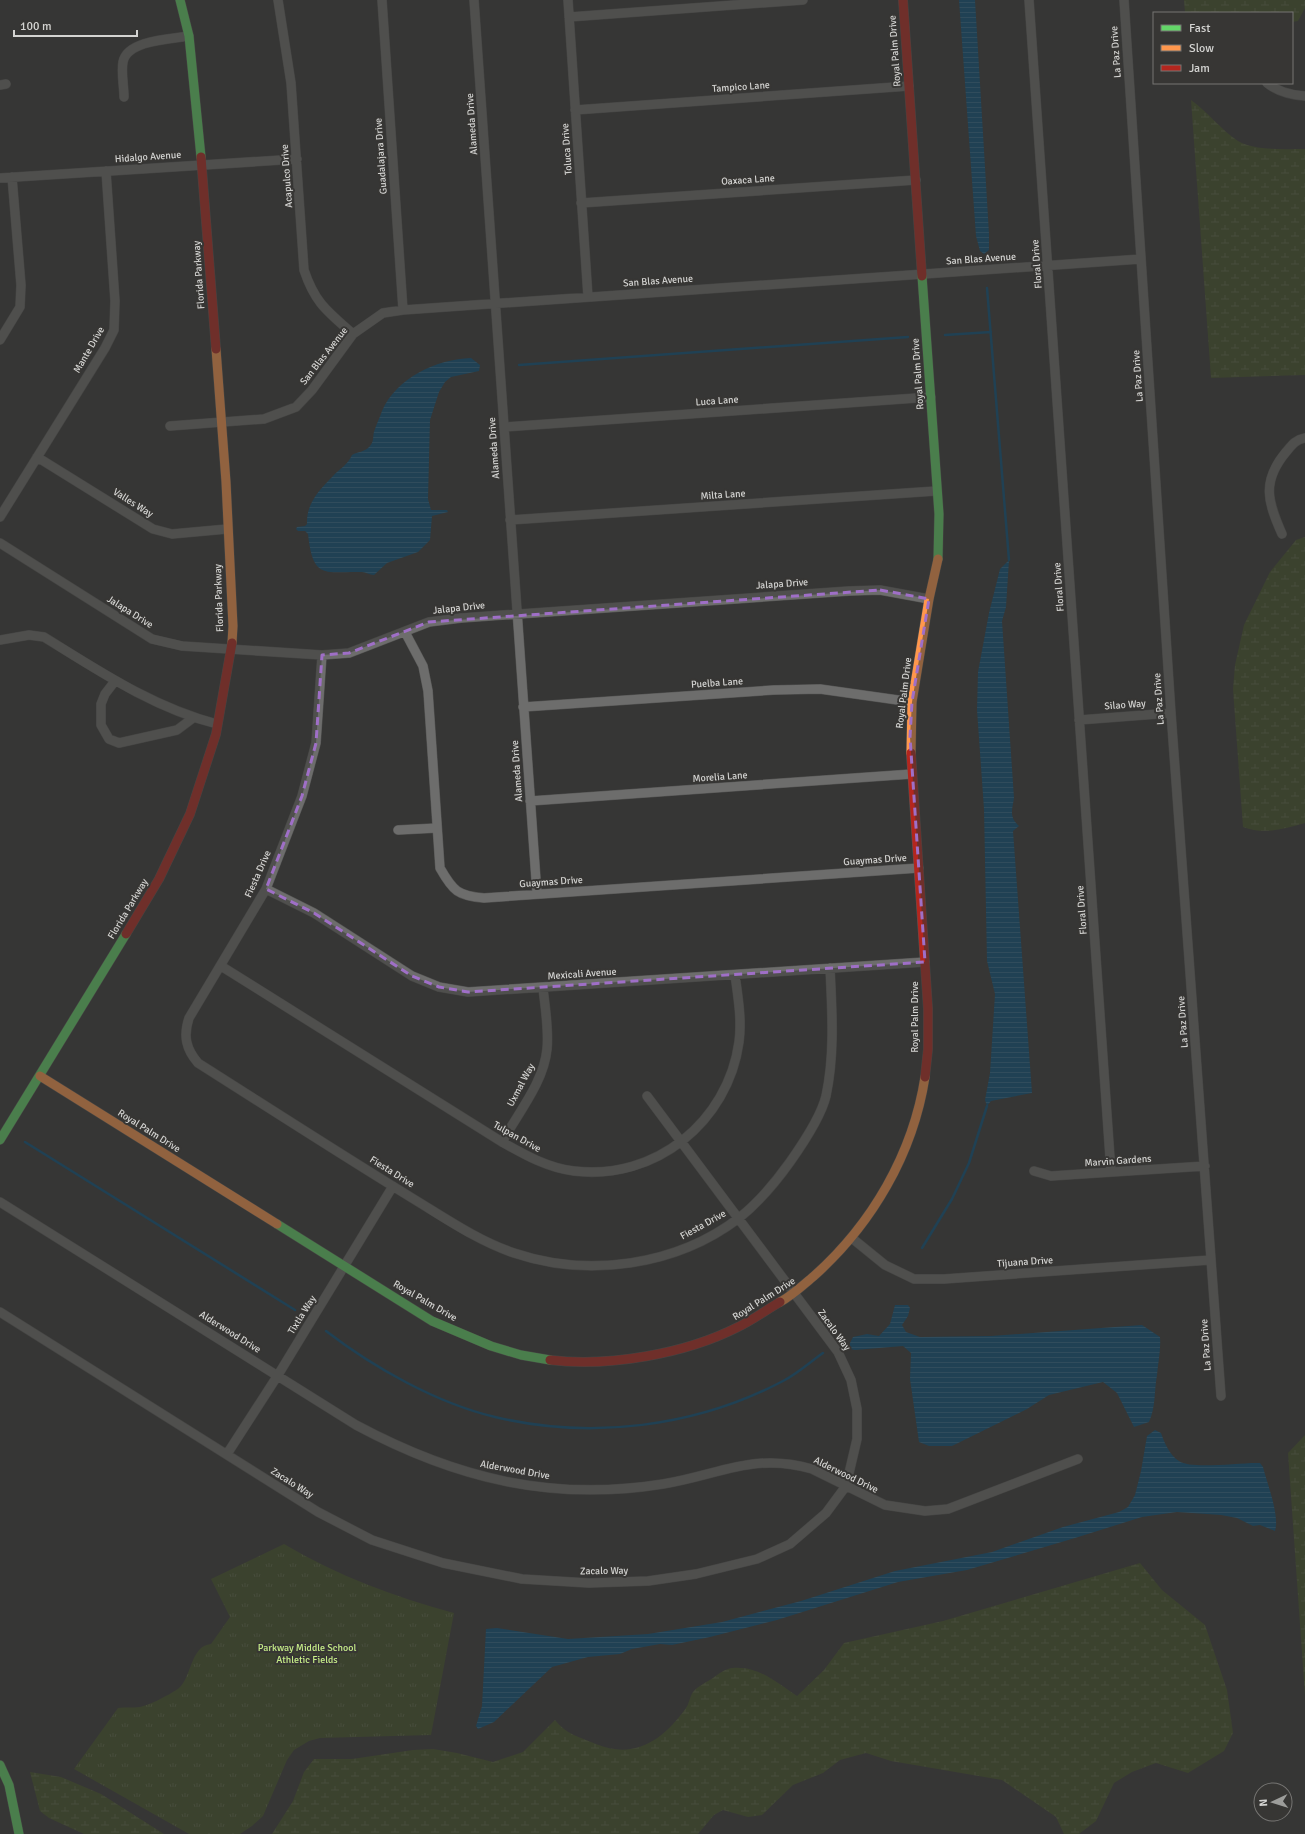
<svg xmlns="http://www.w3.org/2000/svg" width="1305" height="1834" font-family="Signika,sans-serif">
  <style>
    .wetland { fill: url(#wetland-marsh) }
    .park { fill: url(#park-tufts) }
    .water { fill: url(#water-rules) }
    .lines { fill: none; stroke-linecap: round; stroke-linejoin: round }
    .stream { stroke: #054e7a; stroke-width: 2.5 }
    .street-casing { stroke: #555554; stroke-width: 10 }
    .fast-casing { stroke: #555554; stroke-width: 10 }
    .slow-casing { stroke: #555554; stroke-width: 10 }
    .jam-casing { stroke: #555554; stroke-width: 10 }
    .street { stroke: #6d6d6c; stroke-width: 9 }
    .fast { stroke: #63d668; stroke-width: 9 }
    .slow { stroke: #ff974d; stroke-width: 9 }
    .jam { stroke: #b3261e; stroke-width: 9 }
    .marked { fill: none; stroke: #9f6fc7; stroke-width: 3; stroke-dasharray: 8 5; stroke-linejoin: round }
    .labels { text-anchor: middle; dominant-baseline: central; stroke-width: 4; stroke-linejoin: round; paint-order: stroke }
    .street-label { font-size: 10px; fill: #d4d4d2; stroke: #373634 }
    .park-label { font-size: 10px; fill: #c6ed88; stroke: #373634 }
  </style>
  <defs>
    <pattern id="wetland-marsh" width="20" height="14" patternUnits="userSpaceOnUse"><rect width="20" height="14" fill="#415027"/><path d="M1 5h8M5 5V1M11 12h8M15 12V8" fill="none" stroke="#5c6845"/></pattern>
    <pattern id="park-tufts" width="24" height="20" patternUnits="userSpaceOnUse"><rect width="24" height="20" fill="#415027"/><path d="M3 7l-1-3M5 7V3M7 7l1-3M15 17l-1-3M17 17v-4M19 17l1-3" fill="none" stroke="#5c6845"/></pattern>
    <pattern id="water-rules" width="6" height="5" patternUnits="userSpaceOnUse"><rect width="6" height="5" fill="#054e7a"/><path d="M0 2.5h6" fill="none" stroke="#29678c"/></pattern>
  </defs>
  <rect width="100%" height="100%" fill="#363635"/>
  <path class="wetland" d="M 1184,0 L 1305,0 L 1305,8 L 1298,21 L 1292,22 L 1292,13 L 1185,13 Z
    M 1191,100 C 1208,112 1221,130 1238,141 C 1254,151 1286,149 1305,149 L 1305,375 L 1211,378 Z
    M 1305,537 L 1305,823 C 1284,829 1264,835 1243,827 L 1233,689 L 1235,665 L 1244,625 L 1270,572 L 1296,540 Z
    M 1305,1435 L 1305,1696 L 1288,1453 Z
    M 1140,1563 L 1162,1590 L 1205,1625 L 1227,1690 L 1233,1733 L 1224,1751 L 1188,1773 L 1156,1763 L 1132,1772 L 1114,1783 L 1096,1821 L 1079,1834 L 1064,1834 L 1056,1817 L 1002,1780 L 891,1761 L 866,1753 L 840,1760 L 823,1773 L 793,1785 L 762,1815 L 748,1817 L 723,1810 L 714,1815 L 698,1834 L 272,1834 L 293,1801 L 304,1772 L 314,1759 L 352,1759 L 413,1750 L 433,1749 L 457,1753 L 493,1762 L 523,1752 L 555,1720 C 566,1734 579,1737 596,1744 C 635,1760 663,1740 686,1708 C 689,1704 690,1696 693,1692 C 698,1686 707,1682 713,1678 C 718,1674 725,1669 732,1668 C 758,1665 777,1683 797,1696 L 824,1670 L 844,1643 L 943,1621 Z
    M 30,1772 L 61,1777 L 101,1794 L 164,1834 L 84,1834 L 49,1818 L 40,1811 Z"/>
  <path class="park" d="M 284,1544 C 338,1576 395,1597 454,1613 L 431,1735 L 320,1738 L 309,1741 L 294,1750 L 287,1760 L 263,1816 L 252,1826 L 240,1834 L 189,1834 L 74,1769 L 118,1708 C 125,1707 133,1708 140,1707 C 150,1705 171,1694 179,1688 C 192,1677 190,1646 211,1644 L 230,1617 L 211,1579 Z"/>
  <path class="water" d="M 959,0 L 975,0 L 989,234 L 989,250 L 984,254 L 980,251 L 976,236 Z
    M 471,358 L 480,365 L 479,371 L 451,377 L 445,382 L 439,392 L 430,420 L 428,499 L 431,510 L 447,510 L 448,512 L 432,516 L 430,540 L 418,552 L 387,563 L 374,575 C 369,575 366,572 362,572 C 325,571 313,581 308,534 L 305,531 L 298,531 L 296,529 L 297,527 L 305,526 L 307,524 C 306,504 319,490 333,476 C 340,468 347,466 352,455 C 358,451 364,453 370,446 C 375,440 372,435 375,429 C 377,423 380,417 382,411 C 396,378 437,359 471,358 Z
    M 1009,560 L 1006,607 L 1002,621 L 1014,798 C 1012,811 1009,817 1019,826 L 1013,831 L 1032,1093 L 991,1101 L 987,1106 L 985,1100 L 990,1073 L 995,994 L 987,961 L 984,809 L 977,710 L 978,672 L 989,613 L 1000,569 Z
    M 895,1305 L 908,1305 L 910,1308 L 908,1316 L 902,1325 L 906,1332 L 920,1337 L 991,1336 L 1142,1325 L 1160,1337 C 1161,1351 1158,1362 1157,1375 C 1154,1391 1156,1407 1149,1422 L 1134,1427 L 1117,1393 L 1103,1382 L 1049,1395 L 1027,1409 L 952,1446 L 929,1446 L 919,1442 L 910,1379 L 911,1353 L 903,1346 L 855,1350 L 850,1349 L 850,1343 L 853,1337 L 867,1334 L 879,1336 L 890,1324 Z
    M 1155,1430 L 1161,1433 C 1164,1442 1170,1456 1179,1461 C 1192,1470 1241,1462 1260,1463 L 1263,1467 C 1267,1483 1280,1516 1275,1531 L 1260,1525 L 1253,1526 L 1237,1518 L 1221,1515 L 1177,1512 L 1142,1517 L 1075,1538 L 967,1570 L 898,1582 L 777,1620 L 710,1637 L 672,1645 L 660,1644 L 632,1649 L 620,1654 L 588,1657 L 552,1667 L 494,1722 L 478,1729 L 476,1726 L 482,1706 L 486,1629 L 497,1628 L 568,1639 L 648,1634 L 722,1622 L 801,1601 L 895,1571 L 992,1552 L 1063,1527 L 1119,1512 L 1128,1507 L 1135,1495 L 1141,1471 L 1147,1436 Z"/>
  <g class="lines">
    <path class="stream" d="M 987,288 L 1009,560
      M 945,335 L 991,332
      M 519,365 L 908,337
      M 25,1142 L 295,1310
      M 922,1248 L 952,1199 L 969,1163 L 987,1106
      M 326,1331 C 373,1367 436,1403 495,1417 C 591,1440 696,1427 783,1381 C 797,1374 810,1362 823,1353"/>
    <g class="street-casing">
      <path id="street" d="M 278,0 L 291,83 L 304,270 C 315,303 327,311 353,334
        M 382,0 L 403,310
        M 474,0 L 537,894
        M 568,0 L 588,297
        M 1029,0 L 1111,1172
        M 1124,0 L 1171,713 L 1221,1396
        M 569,17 L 803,0
        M 1267,83 C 1278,92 1291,95 1305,96
        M 0,85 L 6,84
        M 124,97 C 124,86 121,73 123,62 C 127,40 171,39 189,36
        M 575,110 L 909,86
        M 0,178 L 297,159
        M 581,203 L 916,180
        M 0,340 L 20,307 L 21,285 L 12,177
        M 170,426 L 264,419 L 296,407 L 312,390 L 353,334 L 383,313 L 403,310 L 1141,259
        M 504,427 L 931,397
        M 37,457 L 153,529 L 172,534 L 227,529
        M 0,517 L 105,348 L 114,330 L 115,301 L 106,171
        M 510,520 L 936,491
        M 1282,534 C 1268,502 1261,482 1286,452 C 1292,445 1295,440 1305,438
        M 0,543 L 152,639 L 182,646 L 322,655 L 349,653 L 429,622 L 461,618 L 849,591 L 880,590 L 929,599
        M 405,632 L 423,666 L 428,691 L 440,868 C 453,891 458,896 484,898 L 919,868
        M 0,640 L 29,635 L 44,637 C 99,671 154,708 217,724
        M 322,655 L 316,743 L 302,796 L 266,889 L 189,1018 C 183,1036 186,1049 198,1063 C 269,1108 340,1154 412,1198 C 445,1218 478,1241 514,1253 C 588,1278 676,1266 739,1218 C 759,1202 775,1183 790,1162 C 802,1145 821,1117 826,1096 C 835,1054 832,1010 830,968
        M 115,681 L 105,694 L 101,704 L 101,725 L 109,739 L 119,743 L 177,730 L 193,718
        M 523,707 L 774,690 L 820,689 L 912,702
        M 1079,720 L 1171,713
        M 530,801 L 912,774
        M 398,830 L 437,828
        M 266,889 L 314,913 L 412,976 L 439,987 L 468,992 L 925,962
        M 221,966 L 502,1142 C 525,1155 548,1168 574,1171 C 655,1181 728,1122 739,1042 C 742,1020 738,997 735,975
        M 502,1142 C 518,1113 544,1082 547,1049 C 549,1029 545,1007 543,988
        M 1034,1171 L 1051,1176 L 1205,1166
        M 0,1202 L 356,1425 C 455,1478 551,1502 663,1484 C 719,1475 754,1452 812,1469 L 885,1505 L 925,1511 L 948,1509 L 1078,1459
        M 853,1239 L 885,1265 L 914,1279 L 944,1279 L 1210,1260
        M 0,1312 L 318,1512 L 372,1540 L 443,1563 L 522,1579 L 589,1583 L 648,1581 L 696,1574 L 757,1559 L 790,1544 L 826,1513 L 846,1486 L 857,1439 L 857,1409 L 851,1380 L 838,1352 L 647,1096
        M 227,1454 L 278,1375 L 393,1186"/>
    </g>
    <g class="fast-casing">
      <path id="fast" d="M 180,0 L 189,36 L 201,157
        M 922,276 L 939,514 L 938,559
        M 0,1140 L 126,934
        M 277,1224 L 432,1321 L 491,1346 L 521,1355 L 550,1360
        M 0,1765 L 9,1785 L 19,1834"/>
    </g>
    <g class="slow-casing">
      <path id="slow" d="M 216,349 L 226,482 L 233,626 L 232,643
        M 911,753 L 912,702 L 929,599 L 938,559
        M 40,1076 L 277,1224
        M 780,1302 C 793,1295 803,1285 814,1276 C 872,1224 913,1154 925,1077"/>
    </g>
    <g class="jam-casing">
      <path id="jam" d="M 903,0 L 922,276
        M 201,157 L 216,349
        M 911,753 L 928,1009 L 928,1049 L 925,1077
        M 126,934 L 159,879 L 190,814 L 216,734 L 232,643
        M 550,1360 C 609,1367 685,1354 738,1327 C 753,1320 766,1310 780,1302"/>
    </g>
    <use href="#street" class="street"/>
    <use href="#fast" class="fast"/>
    <use href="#slow" class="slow"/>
    <use href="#jam" class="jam"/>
  </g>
  <path d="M0 0H1305V1834H0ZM 880,590 L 929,599 L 912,702 L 910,737 L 925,962 L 468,992 L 439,987 L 412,976 L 314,913 L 266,889 L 302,796 L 316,743 L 322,655 L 349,653 L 429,622 Z" fill="#363635" fill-opacity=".55" fill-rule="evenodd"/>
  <path class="marked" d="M 880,590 L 929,599 L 912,702 L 910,737 L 925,962 L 468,992 L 439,987 L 412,976 L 314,913 L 266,889 L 302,796 L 316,743 L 322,655 L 349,653 L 429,622 Z"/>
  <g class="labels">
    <g class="street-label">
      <text transform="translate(895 51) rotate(-94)">Royal Palm Drive</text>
      <text transform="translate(1116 52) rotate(-94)">La Paz Drive</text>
      <text transform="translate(741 87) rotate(-4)">Tampico Lane</text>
      <text transform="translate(472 124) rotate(-94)">Alameda Drive</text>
      <text transform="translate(567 149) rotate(-94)">Toluca Drive</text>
      <text transform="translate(381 156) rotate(-94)">Guadalajara Drive</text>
      <text transform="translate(148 157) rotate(-4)">Hidalgo Avenue</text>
      <text transform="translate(287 176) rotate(-94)">Acapulco Drive</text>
      <text transform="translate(748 180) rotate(-4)">Oaxaca Lane</text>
      <text transform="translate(981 259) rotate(-4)">San Blas Avenue</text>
      <text transform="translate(1037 264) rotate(-94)">Floral Drive</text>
      <text transform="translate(199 275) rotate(-94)">Florida Parkway</text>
      <text transform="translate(658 281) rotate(-4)">San Blas Avenue</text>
      <text transform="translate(89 350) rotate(-60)">Mante Drive</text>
      <text transform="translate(324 356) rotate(-52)">San Blas Avenue</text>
      <text transform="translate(918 374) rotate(-94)">Royal Palm Drive</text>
      <text transform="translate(1138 376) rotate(-94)">La Paz Drive</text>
      <text transform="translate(717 401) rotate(-4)">Luca Lane</text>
      <text transform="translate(494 448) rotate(-94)">Alameda Drive</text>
      <text transform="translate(723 495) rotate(-4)">Milta Lane</text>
      <text transform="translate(133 503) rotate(32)">Valles Way</text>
      <text transform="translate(782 584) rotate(-4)">Jalapa Drive</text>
      <text transform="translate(1059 587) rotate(-94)">Floral Drive</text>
      <text transform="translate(219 598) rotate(-92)">Florida Parkway</text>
      <text transform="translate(459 608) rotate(-6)">Jalapa Drive</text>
      <text transform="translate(130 612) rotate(32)">Jalapa Drive</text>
      <text transform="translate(717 683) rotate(-4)">Puelba Lane</text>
      <text transform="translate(904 693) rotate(-83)">Royal Palm Drive</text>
      <text transform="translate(1159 699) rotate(-94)">La Paz Drive</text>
      <text transform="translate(1125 705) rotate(-4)">Silao Way</text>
      <text transform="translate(517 771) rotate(-94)">Alameda Drive</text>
      <text transform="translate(720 777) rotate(-4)">Morelia Lane</text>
      <text transform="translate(875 860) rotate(-4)">Guaymas Drive</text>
      <text transform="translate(258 874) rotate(-66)">Fiesta Drive</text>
      <text transform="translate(551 882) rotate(-4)">Guaymas Drive</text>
      <text transform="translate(128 909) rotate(-59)">Florida Parkway</text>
      <text transform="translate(1082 910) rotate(-94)">Floral Drive</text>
      <text transform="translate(582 974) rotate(-4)">Mexicali Avenue</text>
      <text transform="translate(915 1017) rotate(-90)">Royal Palm Drive</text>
      <text transform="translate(1183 1022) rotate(-94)">La Paz Drive</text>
      <text transform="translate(521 1085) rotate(-62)">Uxmal Way</text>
      <text transform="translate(149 1131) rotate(32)">Royal Palm Drive</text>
      <text transform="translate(517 1137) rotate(29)">Tulpan Drive</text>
      <text transform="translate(1118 1161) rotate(-4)">Marvin Gardens</text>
      <text transform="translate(392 1172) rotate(32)">Fiesta Drive</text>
      <text transform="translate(703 1225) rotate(-29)">Fiesta Drive</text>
      <text transform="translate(1025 1262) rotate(-4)">Tijuana Drive</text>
      <text transform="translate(764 1299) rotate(-32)">Royal Palm Drive</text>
      <text transform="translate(425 1301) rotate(30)">Royal Palm Drive</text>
      <text transform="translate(302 1315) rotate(-58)">Tixtla Way</text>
      <text transform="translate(834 1330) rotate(54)">Zacalo Way</text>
      <text transform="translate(230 1332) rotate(32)">Alderwood Drive</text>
      <text transform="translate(1206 1345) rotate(-94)">La Paz Drive</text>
      <text transform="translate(515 1470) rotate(10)">Alderwood Drive</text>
      <text transform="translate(846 1475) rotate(26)">Alderwood Drive</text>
      <text transform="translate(292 1483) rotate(32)">Zacalo Way</text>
      <text transform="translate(604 1571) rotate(-1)">Zacalo Way</text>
    </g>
    <g class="park-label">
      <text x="307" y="1648">Parkway Middle School<tspan x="307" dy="12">Athletic Fields</tspan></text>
    </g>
  </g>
  <rect x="1153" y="12" width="140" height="72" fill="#373634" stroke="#767573"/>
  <rect x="1161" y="25" width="20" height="6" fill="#63d668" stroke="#767573"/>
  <text x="1189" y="32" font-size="12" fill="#d4d4d2">Fast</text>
  <rect x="1161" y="45" width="20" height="6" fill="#ff974d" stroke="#767573"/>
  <text x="1189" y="52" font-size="12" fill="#d4d4d2">Slow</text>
  <rect x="1161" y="65" width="20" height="6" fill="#b3261e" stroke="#767573"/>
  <text x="1189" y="72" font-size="12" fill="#d4d4d2">Jam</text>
  <g transform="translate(1273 1802) rotate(266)"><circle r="19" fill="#373634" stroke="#767573"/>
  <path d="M0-3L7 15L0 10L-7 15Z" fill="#9d9d9b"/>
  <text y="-6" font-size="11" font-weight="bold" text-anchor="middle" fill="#d4d4d2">N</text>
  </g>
  <path d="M14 30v6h123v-6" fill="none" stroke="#d4d4d2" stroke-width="2"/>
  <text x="20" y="30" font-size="12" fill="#d4d4d2" stroke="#373634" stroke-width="3" paint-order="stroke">100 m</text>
</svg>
